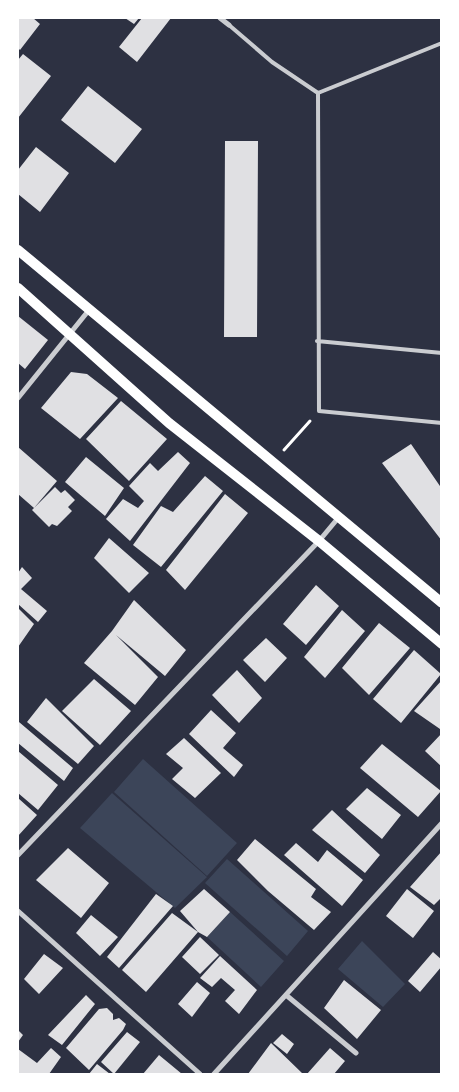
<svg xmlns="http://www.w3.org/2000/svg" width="459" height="1092" font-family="'Zilla Slab',serif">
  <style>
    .green { fill: #3c4559 }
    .building { fill: #e0e0e3 }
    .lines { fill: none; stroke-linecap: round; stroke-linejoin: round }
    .path { stroke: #fff; stroke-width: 3 }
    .service { stroke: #caccd0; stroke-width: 4 }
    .minor { stroke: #caccd0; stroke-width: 5 }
    .secondary { stroke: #fff; stroke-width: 10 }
  </style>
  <rect width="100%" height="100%" fill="#2d3142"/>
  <path class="green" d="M 143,759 L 237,843 L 207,876 L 114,792 Z
    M 112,793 L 207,877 L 175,908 L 80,828 Z
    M 227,859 L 308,931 L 287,956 L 205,883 Z
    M 230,912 L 284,961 L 261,987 L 207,937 Z
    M 362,941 L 405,984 L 383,1007 L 338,969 Z"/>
  <path class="building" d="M 18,18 L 33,18 L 40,24 L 20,50 L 18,48 Z
    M 125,18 L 139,18 L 134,24 Z
    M 142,18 L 171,18 L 137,62 L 119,47 Z
    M 23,54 L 51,76 L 18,118 L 18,60 Z
    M 88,86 L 142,129 L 115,163 L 61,120 Z
    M 225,141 L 258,141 L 257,337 L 224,337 Z
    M 36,147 L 69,173 L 40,212 L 18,194 L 18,170 Z
    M 18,316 L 48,340 L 25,369 L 18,363 Z
    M 71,372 L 87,374 L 118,398 L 80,439 L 41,408 Z
    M 121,401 L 167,439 L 129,481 L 86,439 Z
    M 411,444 L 442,489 L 442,541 L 382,463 Z
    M 18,447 L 57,481 L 34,508 L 18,494 Z
    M 178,452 L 190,463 L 130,541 L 106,519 L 123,499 L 138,508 L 144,501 L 129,486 L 150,463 L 158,471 Z
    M 86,457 L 124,488 L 105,516 L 65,482 Z
    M 205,476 L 223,491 L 161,567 L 133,545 L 161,506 L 173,512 Z
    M 55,487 L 61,493 L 65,490 L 75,500 L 68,507 L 72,511 L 57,526 L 52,524 L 49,527 L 32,510 Z
    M 225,494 L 248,513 L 185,590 L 166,570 Z
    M 109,538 L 149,573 L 129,593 L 94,558 Z
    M 22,567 L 32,578 L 21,589 L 47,611 L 38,622 L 18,604 L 18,573 Z
    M 316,585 L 339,606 L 306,645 L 283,624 Z
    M 134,600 L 186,650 L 165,676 L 116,635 L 158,677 L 135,705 L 84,663 L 112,631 Z
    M 18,608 L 34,624 L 18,647 Z
    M 342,610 L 365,631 L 325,678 L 304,657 Z
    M 379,623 L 410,648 L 369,695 L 342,668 Z
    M 266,638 L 287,658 L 265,682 L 243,660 Z
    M 414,650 L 441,674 L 401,723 L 373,699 Z
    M 237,670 L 262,698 L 239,723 L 212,695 Z
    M 94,679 L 131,711 L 100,745 L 62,711 Z
    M 442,680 L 442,727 L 440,729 L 414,711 Z
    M 46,698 L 94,746 L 78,764 L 27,722 Z
    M 211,710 L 236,733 L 223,748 L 243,765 L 234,777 L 189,734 Z
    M 19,722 L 73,768 L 64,781 L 18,743 Z
    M 442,733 L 442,767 L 425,751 Z
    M 184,738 L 221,773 L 195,798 L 172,779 L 183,768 L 166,754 Z
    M 382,744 L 441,791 L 418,817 L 360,768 Z
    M 18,751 L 58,785 L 38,810 L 18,793 Z
    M 367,788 L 401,815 L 382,839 L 346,809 Z
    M 18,798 L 37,815 L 18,836 Z
    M 332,810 L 380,855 L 365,873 L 312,830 Z
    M 255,839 L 316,889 L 311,897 L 331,912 L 314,930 L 268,891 L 237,860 Z
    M 296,843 L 318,862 L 327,850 L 363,880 L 342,906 L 284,855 Z
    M 68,848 L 109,883 L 81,918 L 36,880 Z
    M 442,851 L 442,897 L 434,905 L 410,887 Z
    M 204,889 L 230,912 L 207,937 L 198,932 L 180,911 Z
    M 407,889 L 434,911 L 413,938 L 386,916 Z
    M 156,894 L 173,906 L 119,968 L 107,957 Z
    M 172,913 L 198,932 L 146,992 L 122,970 Z
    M 91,915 L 118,937 L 100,956 L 76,933 Z
    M 200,937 L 219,955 L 200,974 L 182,957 Z
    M 433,952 L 442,960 L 442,966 L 420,992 L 408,981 Z
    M 44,954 L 63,968 L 39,994 L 24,979 Z
    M 220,956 L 257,990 L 239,1014 L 225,1001 L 235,990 L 221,978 L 212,987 L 200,978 Z
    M 344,980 L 381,1010 L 357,1039 L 324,1008 Z
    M 197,982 L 210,993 L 192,1017 L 178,1004 Z
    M 86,995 L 95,1004 L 62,1045 L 48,1035 Z
    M 107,1008 L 113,1014 L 113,1020 L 119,1018 L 126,1024 L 123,1030 L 89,1070 L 66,1048 L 99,1009 Z
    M 18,1030 L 23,1035 L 18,1042 Z
    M 127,1032 L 140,1042 L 114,1074 L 101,1062 Z
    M 282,1034 L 294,1044 L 287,1054 L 273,1043 Z
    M 271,1043 L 302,1073 L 301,1074 L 248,1074 Z
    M 51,1048 L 61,1057 L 49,1074 L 20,1074 L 18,1072 L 18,1049 L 37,1063 Z
    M 330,1048 L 345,1061 L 334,1074 L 307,1074 Z
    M 159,1055 L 182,1074 L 143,1074 Z
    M 97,1064 L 110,1074 L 89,1074 Z"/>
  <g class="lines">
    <path class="path" d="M 284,450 L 310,421"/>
    <path class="service" d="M 229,25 L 272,62 L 318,93 L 319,411 L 442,423
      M 318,93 L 442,43
      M 317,341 L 442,353"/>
    <path class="minor" d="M 220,18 L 229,25
      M 18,398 L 89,310
      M 18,855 L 319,541 L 339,517
      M 18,911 L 200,1074
      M 286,995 L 356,1053
      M 214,1074 L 442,823"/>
    <path class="secondary" d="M 18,250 L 442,603
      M 18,288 L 169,423 L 319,541 L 442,644"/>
  </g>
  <rect width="459" height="1092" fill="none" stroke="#ffffff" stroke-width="38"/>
</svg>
